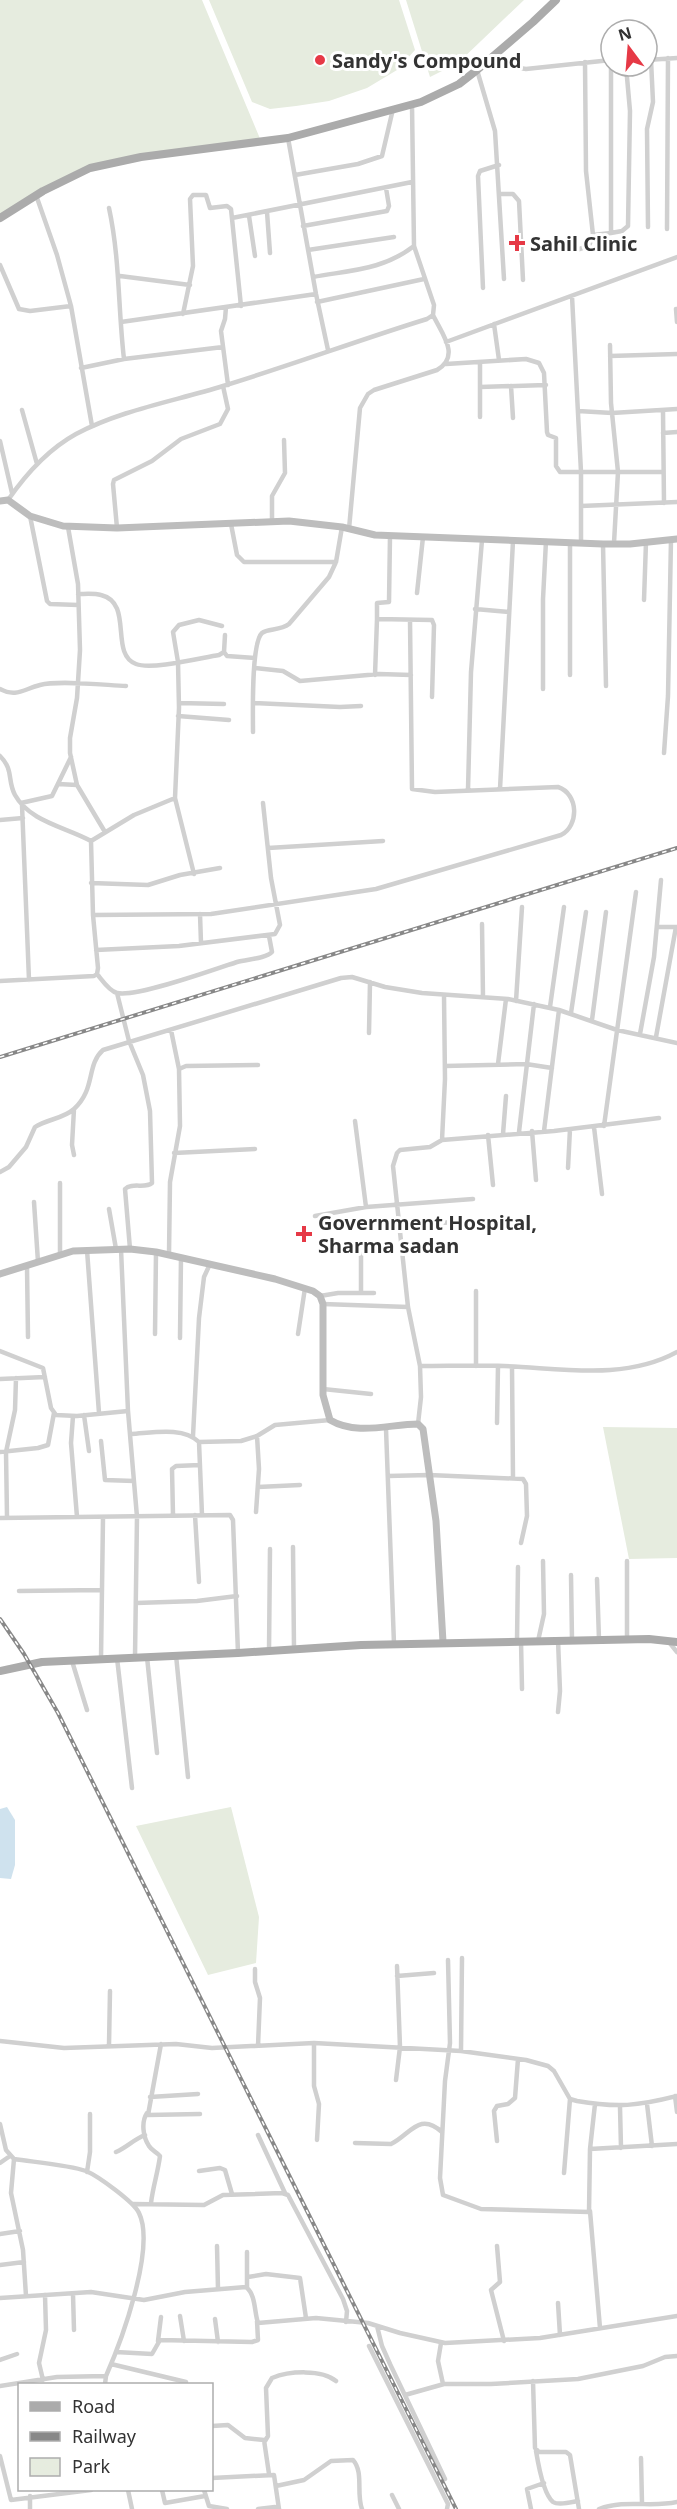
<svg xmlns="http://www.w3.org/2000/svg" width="677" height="2509" font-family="'Noto Sans',sans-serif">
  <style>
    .green { fill: #e6ecdf }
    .water { fill: #cfe2ee }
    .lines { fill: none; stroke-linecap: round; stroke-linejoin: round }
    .street { stroke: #d0d0d0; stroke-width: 4.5 }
    .secondary { stroke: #bdbdbd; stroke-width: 7 }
    .primary { stroke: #ababab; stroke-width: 8 }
    .rail-casing { stroke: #888; stroke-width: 4 }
    .rail { stroke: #fff; stroke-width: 1.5; stroke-dasharray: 4.5; stroke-linecap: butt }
    .poi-dot { fill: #e63946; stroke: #fff; stroke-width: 2 }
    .labels { text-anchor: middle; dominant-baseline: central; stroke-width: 6; stroke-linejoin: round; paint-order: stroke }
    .poi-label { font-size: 20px; font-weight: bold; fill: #333; stroke: #fff; text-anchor: start }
  </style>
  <rect width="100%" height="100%" fill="#fff"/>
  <path class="green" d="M 0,0 L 202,0 L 261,141 L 90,168 L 0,218 Z
    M 209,0 L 399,0 L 415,50 L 397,70 L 367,88 L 329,101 L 296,106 L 270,109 L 252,102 Z
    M 406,0 L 524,0 L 458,63 L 430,77 Z
    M 603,1427 L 677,1428 L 677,1558 L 629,1559 Z
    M 231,1807 L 259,1917 L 256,1963 L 208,1975 L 136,1826 Z"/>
  <path class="water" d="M 7,1807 L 15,1820 L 15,1865 L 11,1879 L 0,1878 L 0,1809 Z"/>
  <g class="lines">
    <path class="street" d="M 493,55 L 507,66 L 526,69 L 611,60
      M 647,60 L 677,58
      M 585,62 L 586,171 L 593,235
      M 477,70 L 495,131 L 504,279
      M 288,138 L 316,294 L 328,350
      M 295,175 L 358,164 L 382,156 L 393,109
      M 500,194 L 513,194 L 519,201 L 523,280
      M 36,195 L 57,255 L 71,306 L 92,426
      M 109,208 C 120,259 118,308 124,359
      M 267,212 L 270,253
      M 249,216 L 255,256
      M 232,218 L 412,182
      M 303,226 L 387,211 L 389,206 L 386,188
      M 648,227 L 647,129 L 653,102 L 651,60
      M 667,229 L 668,58
      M 611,233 L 622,231 L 628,226 L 630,111 L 626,66
      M 308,250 L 394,237
      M 573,251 L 589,246 L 593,235 L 611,233 L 611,66
      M 0,265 L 19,309 L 30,311 L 71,306
      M 120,276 L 190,285
      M 313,277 C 351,270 383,270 414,246
      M 483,288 L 478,176 L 480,171 L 499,165
      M 572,296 L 581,472 L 581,543
      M 317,302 L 424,279
      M 226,307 L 225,319 L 221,331 L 228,385
      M 676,309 L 677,322
      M 183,314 L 193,266 L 190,199 L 193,195 L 206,195 L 210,208 L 227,206 L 231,209 L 241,306
      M 121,322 L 316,294
      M 494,324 L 499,360
      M 446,342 L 677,257
      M 610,345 L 611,403 L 618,472 L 614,543
      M 610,356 L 677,354
      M 446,364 L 526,359 L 539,363 L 544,373 L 547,432 L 548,435 L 556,438 L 556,466 L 560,472 L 663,472
      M 81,368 L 124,359 L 223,347
      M 511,386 L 513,418
      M 480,387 L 546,385
      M 22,410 L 37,464
      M 578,411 L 612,413 L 677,409
      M 663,411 L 664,503
      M 480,417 L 480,362
      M 663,433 L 677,432
      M 0,441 L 12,493
      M 8,500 C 26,474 47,450 76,434 C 121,410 175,401 223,386 C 292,365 359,340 427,319 L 433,315 L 434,305 L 414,246 L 412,105
      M 581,506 L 677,502
      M 30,516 L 47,601 L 50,604 L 78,605
      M 272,521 L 272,496 L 285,473 L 284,440
      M 231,524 L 237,555 L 244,562 L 336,562
      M 68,527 L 78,584 L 80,650 L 77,698 L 70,738 L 70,753 L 77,785
      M 117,528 L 113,484 L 114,480 L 152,461 L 181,439 L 220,424 L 228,409 L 223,386
      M 349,529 L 360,408 L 368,394 L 374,390 L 437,370 C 461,356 442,334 433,315
      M 570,543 L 570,675
      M 603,544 L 606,686
      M 417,593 L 423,537
      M 78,594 C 85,594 94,593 101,595 C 134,603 109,654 136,664 C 152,670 200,658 219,655 L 224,652
      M 644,600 L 646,542
      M 475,609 L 509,612
      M 377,619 L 377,603 L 389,602 L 390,536
      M 225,635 L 224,652 L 227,656 L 255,658
      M 255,668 L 283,671 L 300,681 L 379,674 L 411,675
      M 375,675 L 377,619 L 432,620 L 434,625 L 432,697
      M 0,689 C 16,698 24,689 40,685 C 59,680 104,685 126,686
      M 543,689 L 543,599 L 546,541
      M 179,703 L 224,704
      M 253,703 L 340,707 L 361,706
      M 178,716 L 229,720
      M 253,732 C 253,715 251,643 262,633 C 268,628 280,631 289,624 L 329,577 L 336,562 L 342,527
      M 664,753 L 668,696 L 671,539
      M 0,756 C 14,770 7,780 15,795 C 30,822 66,827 91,841 L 93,915 L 98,968 L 97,974 L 94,976 L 0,981
      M 58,784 L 77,785 L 105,832
      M 500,789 L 513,541
      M 468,790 L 471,672 L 482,540
      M 21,803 L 52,796 L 71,757
      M 22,805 L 29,980
      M 0,820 L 23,818
      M 91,841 L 134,815 L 175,798
      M 268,848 L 383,841
      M 194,874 L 175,798 L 179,708 L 178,662 L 173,632 L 179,625 L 199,620 L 222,626
      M 91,883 L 148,885 L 180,875 L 220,868
      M 200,914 L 201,943
      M 93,915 L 211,914 L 376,889 L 561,835 C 579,826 579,794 558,787 L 435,792 L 412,789 L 410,620
      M 482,924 L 483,997
      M 658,927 L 677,927
      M 96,950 L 179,946 L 275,934 L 280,925 L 271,878 L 263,803
      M 97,974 C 102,980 109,991 117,993 C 135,998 216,969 237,962 C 247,959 265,959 272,952 L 269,936
      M 117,993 L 129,1041 L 143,1075 L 150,1111 L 152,1183 C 145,1189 132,1182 125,1189 L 130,1249
      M 516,1001 L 522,907
      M 550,1007 L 564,907
      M 571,1013 L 586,912
      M 592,1020 L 606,912
      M 171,1030 L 179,1069
      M 369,1033 L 370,982
      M 640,1034 L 654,957 L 661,880
      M 656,1037 L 676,927
      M 498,1064 L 506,999
      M 445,1066 L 526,1064 L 552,1068
      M 74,1109 L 72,1145 L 74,1155
      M 355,1121 L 366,1207
      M 604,1126 L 636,892
      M 594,1127 L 602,1194
      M 532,1131 L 536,1180
      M 544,1131 L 559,1010
      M 519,1132 L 534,1004
      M 503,1134 L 506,1096
      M 488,1135 L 493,1185
      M 442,1140 L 554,1131 L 659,1118
      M 174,1153 L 255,1149
      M 568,1168 L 570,1129
      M 0,1172 L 9,1167 L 26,1147 L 35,1127 C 47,1119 63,1119 74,1109 C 96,1089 86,1065 103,1050 L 341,978 L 352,977 L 385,987 L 422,993 L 508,999 L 559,1010 L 617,1030 L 677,1043
      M 60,1183 L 60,1255
      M 34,1202 L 38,1262
      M 109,1209 L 116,1249
      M 315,1216 L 366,1207 L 473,1199
      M 400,1228 L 468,1220
      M 121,1249 L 128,1411 L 137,1517 L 135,1657
      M 87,1250 L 99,1413
      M 169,1254 L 170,1182 L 180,1126 L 179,1069 L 186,1066 L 258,1065
      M 361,1254 L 361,1293
      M 27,1267 L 28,1337
      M 476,1291 L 476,1366
      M 320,1296 L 338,1293 L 374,1293
      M 323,1304 L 408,1307
      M 155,1334 L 156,1252
      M 298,1334 L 305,1288
      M 180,1338 L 181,1257
      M 0,1351 L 43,1368 L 51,1408 L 56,1415 L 77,1416 L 128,1411
      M 420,1366 C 448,1366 476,1365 504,1366 C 561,1368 624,1381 677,1352
      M 512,1367 L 513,1478
      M 0,1379 L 45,1377
      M 323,1389 L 371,1394
      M 84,1415 L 89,1451
      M 73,1416 L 71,1443 L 77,1517
      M 497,1423 L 498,1366
      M 418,1424 L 421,1397 L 420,1366 L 408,1307 L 393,1166 L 397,1153 L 400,1150 L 430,1147 L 442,1140 L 445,1079 L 444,995
      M 386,1429 L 394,1644
      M 131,1434 C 151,1433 183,1426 199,1442 L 241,1441 L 257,1436 L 275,1425 L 330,1420
      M 193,1436 L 199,1318 L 204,1277 L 210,1264
      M 101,1441 L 105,1480 L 134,1481
      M 199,1442 L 202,1515
      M 0,1452 L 38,1448 L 48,1445 L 54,1413
      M 388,1476 L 429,1475 L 523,1479 L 526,1484 L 527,1516 L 521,1543
      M 258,1487 L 300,1485
      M 256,1512 L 259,1469 L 257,1436
      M 173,1515 L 172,1469 L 176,1466 L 200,1465
      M 195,1515 L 199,1582
      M 7,1517 L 6,1452 L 15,1410 L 16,1378
      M 0,1518 L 230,1515 L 233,1520 L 238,1653
      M 293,1547 L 294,1649
      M 627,1561 L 627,1639
      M 571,1575 L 572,1640
      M 597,1579 L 599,1640
      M 19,1591 L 102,1590
      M 136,1603 L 197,1601 L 237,1596
      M 517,1641 L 518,1567
      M 521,1641 L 522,1689
      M 538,1641 L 544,1614 L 543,1561
      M 669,1642 L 677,1652
      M 269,1651 L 270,1549
      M 176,1655 L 188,1777
      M 147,1657 L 157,1753
      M 117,1658 L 132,1788
      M 101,1659 L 103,1518
      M 72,1661 L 87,1710
      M 558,1712 L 560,1691 L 558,1640
      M 448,1960 L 450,2043 L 445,2081 L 440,2178 L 443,2195 L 481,2209 L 589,2212 L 590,2149 L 595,2104
      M 255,1969 L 255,1982 L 260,1998 L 258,2046
      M 397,1976 L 434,1973
      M 0,2041 L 64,2048 L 176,2044 L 212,2048 L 314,2043 L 461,2051 L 526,2060 L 548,2066 L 554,2071 L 570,2099 L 577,2101 C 617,2108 638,2106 677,2096
      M 314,2043 L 314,2086 L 319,2104 L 317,2140
      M 161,2044 L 148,2115 L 200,2114
      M 109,2045 L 110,1991
      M 461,2051 L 462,1958
      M 396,2080 L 400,2047 L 397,1966
      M 675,2096 L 677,2112
      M 150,2097 L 198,2094
      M 647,2104 L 652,2146
      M 620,2107 L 621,2148
      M 147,2113 C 141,2122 143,2137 149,2146 C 152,2151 157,2152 160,2156 C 158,2172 153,2186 151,2203
      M 0,2124 L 6,2150 L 14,2159 C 33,2162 69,2165 86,2171 C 98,2176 134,2202 139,2213 C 156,2248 121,2342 106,2376 L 105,2384
      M 258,2135 L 285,2193
      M 497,2141 L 494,2111 L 497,2106 L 508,2104 L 515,2098 L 518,2059
      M 355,2143 L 391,2144 C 410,2135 419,2111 442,2132
      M 590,2149 L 677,2144
      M 116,2152 C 127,2147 133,2140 145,2135
      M 14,2159 L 11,2193 L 23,2250 L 26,2296
      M 0,2163 L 10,2156
      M 199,2171 L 220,2168 L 225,2170 L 232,2194
      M 87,2172 L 90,2152 L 90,2114
      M 564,2173 L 570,2099
      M 133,2204 L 204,2205 L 223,2195 L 282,2193 L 288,2195 L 343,2299 L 347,2311 L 346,2322
      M 590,2211 L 600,2328
      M 0,2234 L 20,2231
      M 217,2246 L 218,2289
      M 497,2246 L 500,2282 L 491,2290 L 504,2341
      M 247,2252 L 247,2287
      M 0,2265 L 24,2262
      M 248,2277 L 266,2274 L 300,2278 L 306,2318
      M 73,2294 L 74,2330
      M 0,2298 L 91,2292 L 144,2300 L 185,2292 L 246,2287 C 256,2295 254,2311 258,2323 L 316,2318 L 368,2323 L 400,2333 L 445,2343 L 540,2338 L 677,2316
      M 558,2303 L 560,2335
      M 180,2316 L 184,2341
      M 215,2319 L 218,2342
      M 377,2326 L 382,2346 L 390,2364 L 445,2479
      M 158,2341 L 161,2317
      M 441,2343 L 438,2361 L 443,2384
      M 369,2346 L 448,2504 L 447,2509
      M 116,2352 L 152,2354 L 160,2340 L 252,2342 L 258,2340 L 257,2321
      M 0,2360 L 17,2354
      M 111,2364 L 186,2382
      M 43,2380 L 39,2363 L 46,2330 L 45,2295
      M 533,2381 L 535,2448 L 539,2452 L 566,2452 L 570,2455 L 579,2509
      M 0,2386 L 57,2377 L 106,2376
      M 405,2395 L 444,2384 L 491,2384 L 578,2379 L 643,2366 L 665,2357 L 677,2356
      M 212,2426 L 228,2425 L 245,2438 L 264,2440 L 269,2474
      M 265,2441 L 268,2436 L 266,2388 L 272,2378 C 289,2371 322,2369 336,2381
      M 536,2451 C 538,2463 543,2494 553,2502 C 559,2506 572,2502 578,2501
      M 0,2456 L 11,2500 L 91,2490
      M 641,2458 L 642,2503
      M 212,2478 L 274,2475 L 279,2509
      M 276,2486 L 304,2480 L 331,2461 L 353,2460 C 364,2472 356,2494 362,2509
      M 128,2490 L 132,2509
      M 162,2490 L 165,2503 L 205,2496
      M 204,2490 L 209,2506 L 227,2509
      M 392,2495 L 399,2509
      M 30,2496 L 30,2509
      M 258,2509 L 275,2507 L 279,2509
      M 531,2509 L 527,2489 L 544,2483
      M 599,2509 C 626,2499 651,2508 677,2502"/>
    <path class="secondary" d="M 0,501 L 8,500 L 30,516 L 63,526 L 117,528 L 289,521 L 342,527 L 375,535 L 603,544 L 630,544 L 677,539
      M 0,1274 L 73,1251 L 130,1249 L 156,1252 L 275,1279 L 313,1291 L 320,1296 L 323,1304 L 323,1395 L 330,1420 C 357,1436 390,1424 418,1424 L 423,1429 L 436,1521 L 443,1642"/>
    <path class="primary" d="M 0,218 L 43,191 L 90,168 L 141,157 L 288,138 L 421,102 L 459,84 L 477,70 L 533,22 L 556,0
      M 0,1671 L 42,1662 L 238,1653 L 361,1645 L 649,1639 L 677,1642"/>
    <g class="rail-casing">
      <path id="rail" d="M 0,1057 L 677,848
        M 0,1619 L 24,1654 L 58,1713 L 456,2509"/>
    </g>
    <use href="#rail" class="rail"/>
  </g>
  <g class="poi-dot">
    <circle cx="320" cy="60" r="6"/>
    <path d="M514 234h6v6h6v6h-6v6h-6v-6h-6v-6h6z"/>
    <path d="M301 1225h6v6h6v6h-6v6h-6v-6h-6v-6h6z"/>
  </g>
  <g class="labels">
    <g class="poi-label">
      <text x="332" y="60">Sandy's Compound</text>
      <text x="530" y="243">Sahil Clinic</text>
      <text x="318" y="1222">Government Hospital,<tspan x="318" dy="23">Sharma sadan</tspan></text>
    </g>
  </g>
  <rect x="18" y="2383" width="195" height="108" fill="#ffffff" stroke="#adadad" stroke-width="1.5"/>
  <rect x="30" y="2402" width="30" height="9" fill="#ababab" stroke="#adadad" stroke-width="1.5"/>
  <text x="72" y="2413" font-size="18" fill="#333333">Road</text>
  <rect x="30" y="2432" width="30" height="9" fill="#888888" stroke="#adadad" stroke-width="1.5"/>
  <text x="72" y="2443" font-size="18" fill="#333333">Railway</text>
  <rect x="30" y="2458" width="30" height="18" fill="#e6ecdf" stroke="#adadad" stroke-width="1.5"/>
  <text x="72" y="2473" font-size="18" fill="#333333">Park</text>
  <g transform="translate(629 48) rotate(344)"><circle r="28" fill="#ffffff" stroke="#adadad" stroke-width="1.5"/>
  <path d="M0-4.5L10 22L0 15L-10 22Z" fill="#e63946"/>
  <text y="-9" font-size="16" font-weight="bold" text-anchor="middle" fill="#333333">N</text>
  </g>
</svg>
